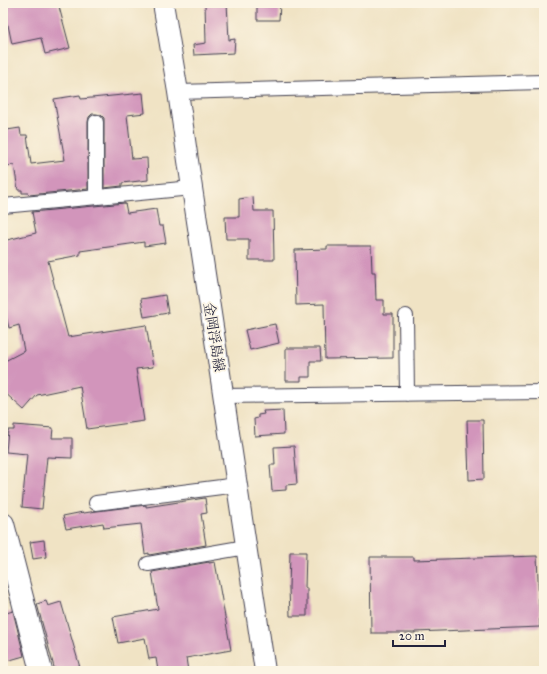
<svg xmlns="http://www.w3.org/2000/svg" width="547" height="674" font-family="'IM FELL Great Primer','Noto Serif JP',serif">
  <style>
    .building { fill: #d295bb }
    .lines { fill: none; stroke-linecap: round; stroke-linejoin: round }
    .street-casing { stroke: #413f50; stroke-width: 16 }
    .secondary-casing { stroke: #413f50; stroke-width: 22 }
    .primary-casing { stroke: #413f50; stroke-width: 24 }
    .street { stroke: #fff; stroke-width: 14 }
    .secondary { stroke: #fff; stroke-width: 20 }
    .primary { stroke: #fff; stroke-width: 22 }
    .labels { text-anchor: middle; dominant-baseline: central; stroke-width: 3.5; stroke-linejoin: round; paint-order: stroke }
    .street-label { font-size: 14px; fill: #22223b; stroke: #fcf5e5 }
  </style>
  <rect width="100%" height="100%" fill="#fcf5e5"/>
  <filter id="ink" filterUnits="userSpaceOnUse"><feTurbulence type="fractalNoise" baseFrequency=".025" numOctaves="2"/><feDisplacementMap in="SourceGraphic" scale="8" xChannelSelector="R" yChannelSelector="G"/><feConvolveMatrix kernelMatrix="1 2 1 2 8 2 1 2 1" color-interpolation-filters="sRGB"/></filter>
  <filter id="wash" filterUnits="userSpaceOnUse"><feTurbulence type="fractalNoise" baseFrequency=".012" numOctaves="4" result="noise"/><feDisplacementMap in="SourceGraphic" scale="16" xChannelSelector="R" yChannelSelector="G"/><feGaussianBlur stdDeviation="0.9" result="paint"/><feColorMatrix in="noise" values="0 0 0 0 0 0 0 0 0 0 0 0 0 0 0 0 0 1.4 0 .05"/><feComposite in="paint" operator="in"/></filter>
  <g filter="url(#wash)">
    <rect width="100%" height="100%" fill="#f0e3c4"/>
    <g id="blocks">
      <path class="building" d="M 3,3 L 58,3 L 70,48 L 45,54 L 41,38 L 12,44 L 8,25 L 7,25 L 3,8 Z
        M 205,3 L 227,3 L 229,40 L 235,39 L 234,53 L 194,55 L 193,45 L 206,43 Z
        M 257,3 L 280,3 L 279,20 L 257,20 Z
        M 143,93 L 145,113 L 127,115 L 132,159 L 147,158 L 148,180 L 122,183 L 122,186 L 104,188 L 104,118 L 101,115 L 96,114 L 92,114 L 89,117 L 88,122 L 88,189 L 29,195 L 28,193 L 22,193 L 22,190 L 18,190 L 14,165 L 6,166 L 3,146 L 3,134 L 7,133 L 7,130 L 20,128 L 21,135 L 27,135 L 31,164 L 65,160 L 54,99 L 80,95 L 81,99 Z
        M 253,197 L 254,211 L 273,211 L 274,260 L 249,260 L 249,239 L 226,239 L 225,217 L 239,217 L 239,199 Z
        M 125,203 L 127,213 L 156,209 L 159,226 L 163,226 L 166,243 L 144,246 L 144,242 L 80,251 L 80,255 L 48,261 L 68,337 L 146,325 L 153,367 L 136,369 L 144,421 L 87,429 L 80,386 L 37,395 L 24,410 L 3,391 L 3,362 L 24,351 L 19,325 L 9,328 L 3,304 L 3,241 L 36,233 L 32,212 Z
        M 327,246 L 371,246 L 372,272 L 375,272 L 376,300 L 384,300 L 384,314 L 393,314 L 393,358 L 325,359 L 324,304 L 296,305 L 295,250 L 327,249 Z
        M 165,295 L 168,313 L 144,317 L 141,299 Z
        M 275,324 L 279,343 L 250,350 L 245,330 Z
        M 286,348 L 320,348 L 321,361 L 310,361 L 310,377 L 301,377 L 301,381 L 286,381 Z
        M 283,410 L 284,434 L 255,436 L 254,419 L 258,418 L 258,415 L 264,414 L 263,411 Z
        M 467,420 L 483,420 L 484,479 L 469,480 Z
        M 14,425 L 53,428 L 52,438 L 72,438 L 72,458 L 47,457 L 42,509 L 22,507 L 27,454 L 6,452 L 8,430 L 14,430 Z
        M 294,446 L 297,484 L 286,485 L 286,490 L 272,491 L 270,465 L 275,465 L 274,447 Z
        M 205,498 L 207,513 L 201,514 L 206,545 L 149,555 L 149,553 L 145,554 L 141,524 L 104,528 L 103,523 L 66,529 L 63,516 L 83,512 L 84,513 L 97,511 L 146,505 L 146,507 Z
        M 44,540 L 46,557 L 33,559 L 30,542 Z
        M 290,552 L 306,552 L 305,588 L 307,588 L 307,616 L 290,616 L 289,588 Z
        M 537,556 L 540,627 L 415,632 L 415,633 L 371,633 L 370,557 L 414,557 L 414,560 Z
        M 209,562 L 209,563 L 215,562 L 231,650 L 186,658 L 188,671 L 158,671 L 156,658 L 149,659 L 145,638 L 118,643 L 113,617 L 158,609 L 152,572 Z
        M 46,601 L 48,606 L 61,602 L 81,671 L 55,671 L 37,604 Z
        M 13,611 L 24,656 L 3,662 L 3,614 Z"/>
    </g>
  </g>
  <g filter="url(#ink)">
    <use href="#blocks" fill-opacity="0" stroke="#413f50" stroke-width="1"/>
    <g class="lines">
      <g class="street-casing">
        <path id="street" d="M 178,92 L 544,82
          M 96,197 L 96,122
          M 3,206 L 192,188
          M 406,316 L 407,394
          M 223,396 L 544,392
          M 96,503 L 237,485
          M 148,564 L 246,547"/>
      </g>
      <g class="secondary-casing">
        <path id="secondary" d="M 163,3 L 178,92 L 192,188 L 265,671"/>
      </g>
      <g class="primary-casing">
        <path id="primary" d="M 3,524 L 41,671"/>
      </g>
      <use href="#street" class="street"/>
      <use href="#secondary" class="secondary"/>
      <use href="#primary" class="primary"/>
    </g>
  </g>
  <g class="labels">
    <g class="street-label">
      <text transform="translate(214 337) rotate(81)">金岡浮島線</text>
    </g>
  </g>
  <rect width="547" height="674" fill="none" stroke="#fcf5e5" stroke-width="16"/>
  <path d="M393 640v6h52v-6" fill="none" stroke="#22223b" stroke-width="2"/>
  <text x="399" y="640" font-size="12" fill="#22223b" stroke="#fcf5e5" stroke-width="3" paint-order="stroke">20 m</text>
</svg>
